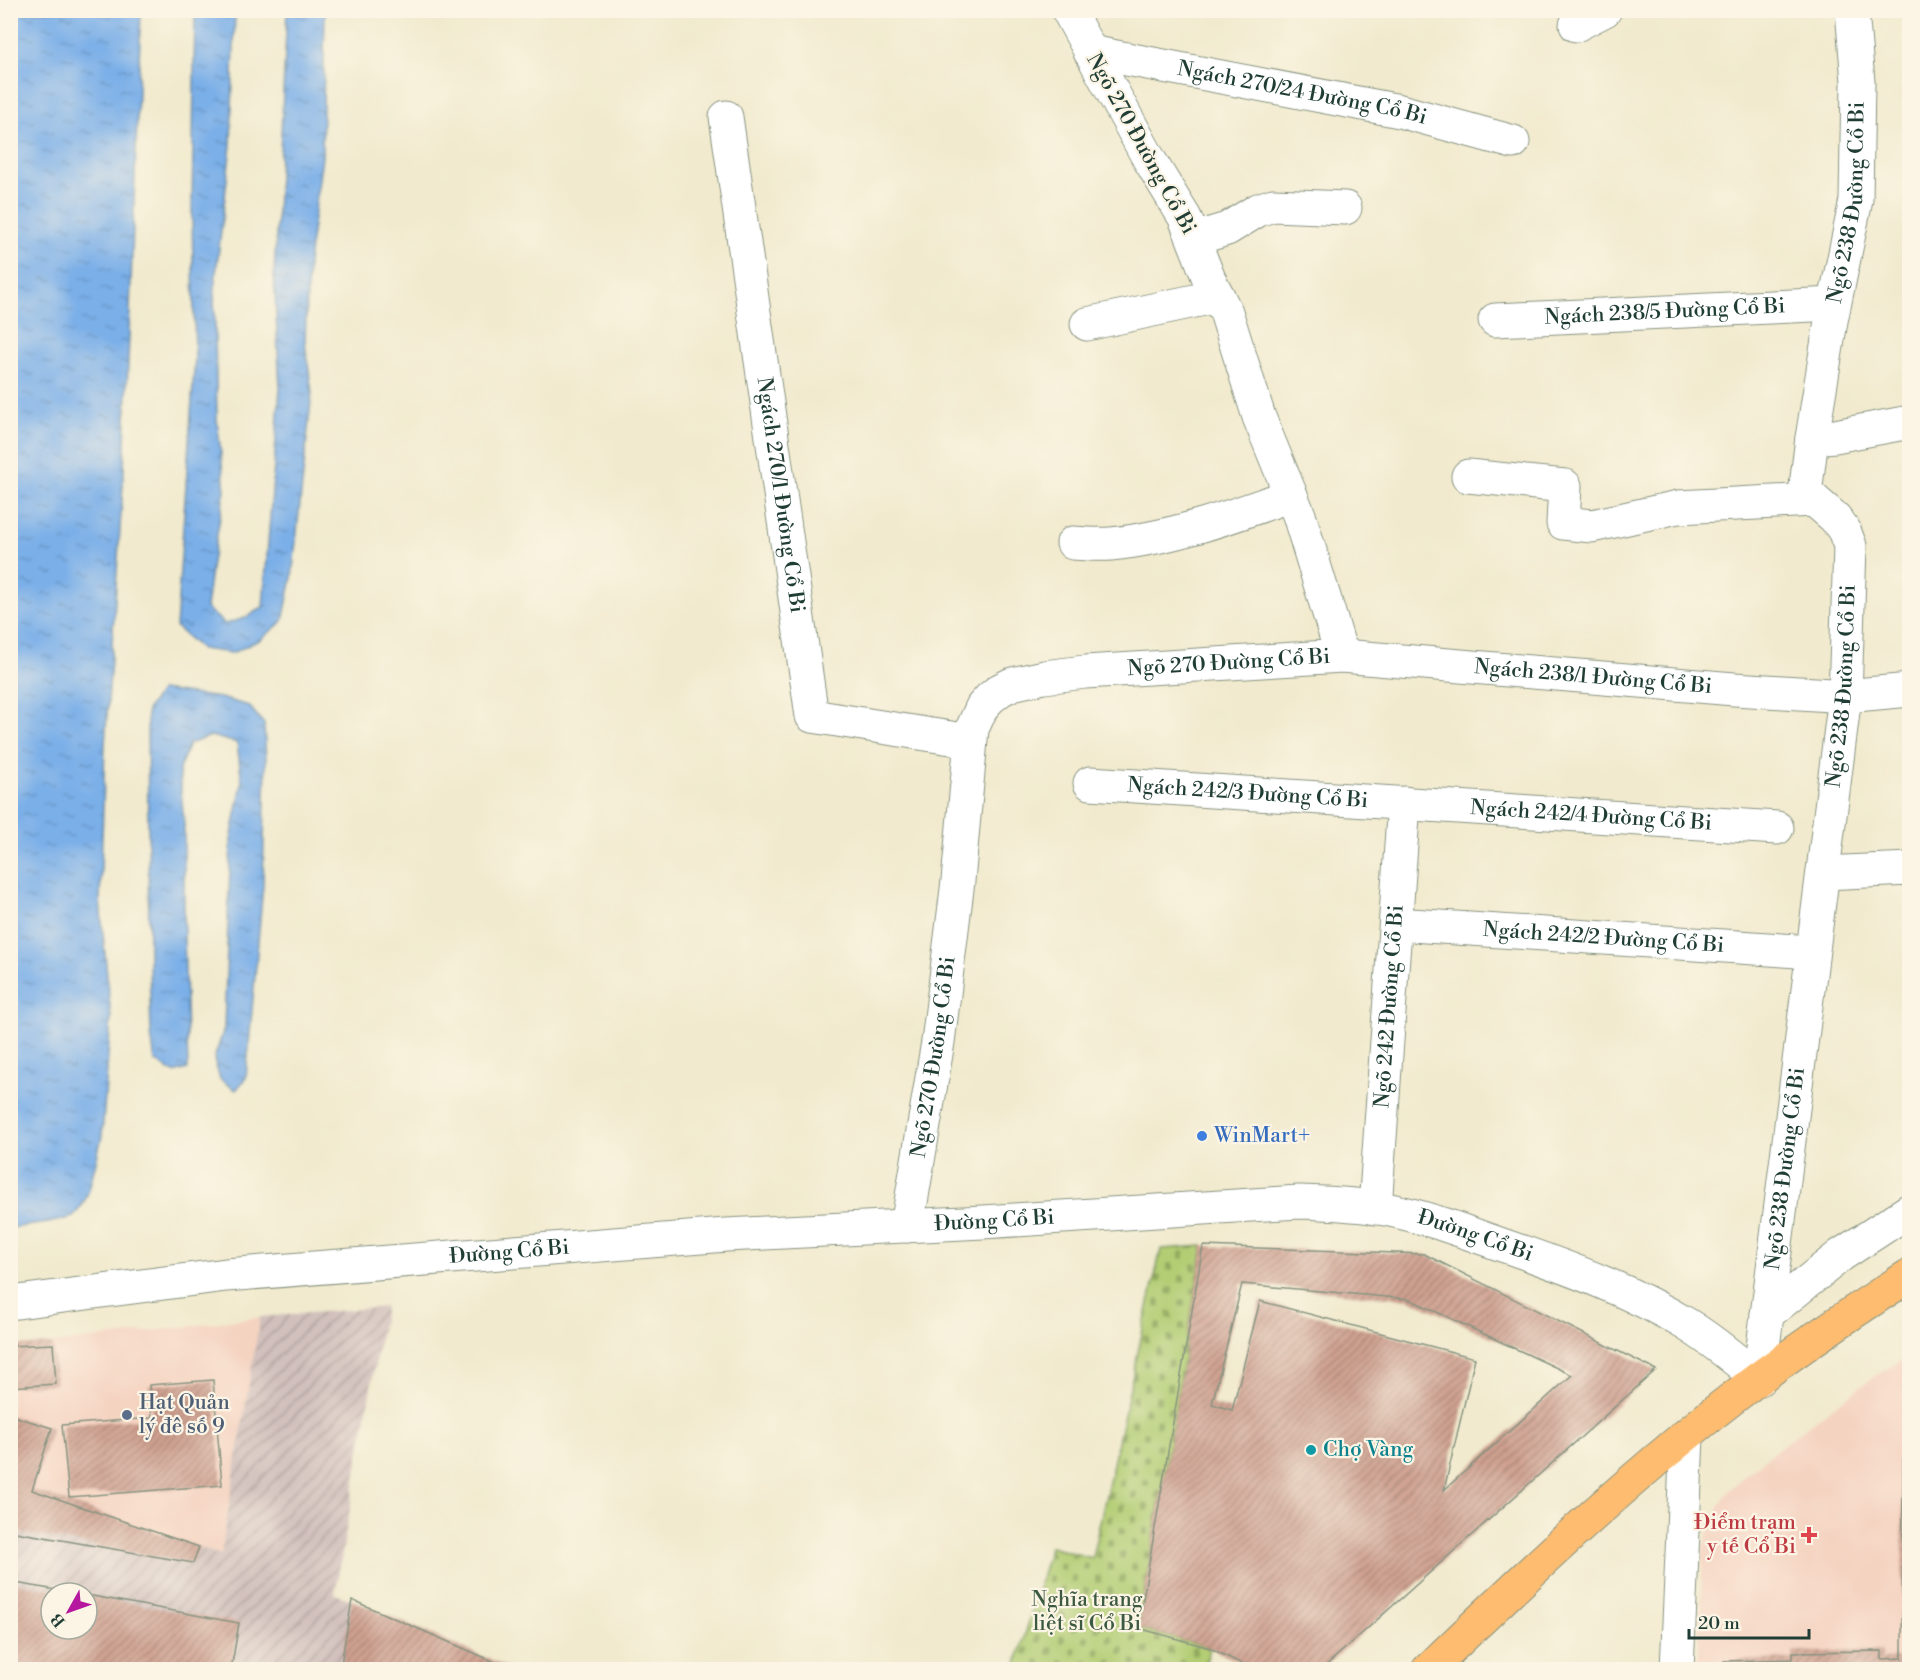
<svg xmlns="http://www.w3.org/2000/svg" width="1920" height="1680" font-family="'Libre Bodoni',serif">
  <style>
    .built { fill: #f5d3c1 }
    .industrial { fill: url(#industrial-furrows); fill-rule: evenodd }
    .cemetery { fill: url(#cemetery-stones); stroke: #688554; stroke-width: 1.5 }
    .water { fill: url(#water-ripples); stroke: #4c768e; stroke-width: 1.5 }
    .building { fill: url(#building-hatch); fill-rule: evenodd }
    .lines { fill: none; stroke-linecap: round; stroke-linejoin: round }
    .minor-casing { stroke: #889481; stroke-width: 35 }
    .major-casing { stroke: #889481; stroke-width: 35 }
    .minor { stroke: #fff; stroke-width: 33 }
    .major { stroke: #fdbc6f; stroke-width: 33 }
    .shop-dot { fill: #3f7fe0; stroke: #fcf5e5; stroke-width: 2 }
    .service-dot { fill: #5c6f8a; stroke: #fcf5e5; stroke-width: 2 }
    .culture-dot { fill: #0f9aa8; stroke: #fcf5e5; stroke-width: 2 }
    .health-dot { fill: #e0444e; stroke: #fcf5e5; stroke-width: 2 }
    .labels { text-anchor: middle; dominant-baseline: central; stroke-width: 4.5; stroke-linejoin: round; paint-order: stroke }
    .street-label { font-size: 21px; fill: #1f3d34; stroke: #fcf5e5 }
    .shop-label { font-size: 21px; fill: #366cbe; stroke: #fcf5e5; text-anchor: start }
    .service-label { font-size: 21px; fill: #4e5e75; stroke: #fcf5e5; text-anchor: start }
    .culture-label { font-size: 21px; fill: #0d838f; stroke: #fcf5e5; text-anchor: start }
    .health-label { font-size: 21px; fill: #be3a42; stroke: #fcf5e5; text-anchor: end }
    .park-label { font-size: 21px; fill: #3c5a41; stroke: #fcf5e5 }
  </style>
  <defs>
    <pattern id="industrial-furrows" width="10" height="10" patternUnits="userSpaceOnUse" patternTransform="scale(1.5)"><rect width="10" height="10" fill="#d1c0bc"/><path d="M-1 1l2-2M0 10L10 0M9 11l2-2" fill="none" stroke="#a99d9a"/></pattern>
    <pattern id="cemetery-stones" width="16" height="16" patternUnits="userSpaceOnUse" patternTransform="scale(1.5)"><rect width="16" height="16" fill="#b2cd73"/><path d="M2 7V4a2 2 0 0 1 4 0v3zM10 15v-3a2 2 0 0 1 4 0v3z" fill="#90a85f"/></pattern>
    <pattern id="water-ripples" width="26" height="14" patternUnits="userSpaceOnUse" patternTransform="scale(1.5)"><rect width="26" height="14" fill="#7aafe8"/><path d="M2 4q2-2 4 0t4 0M15 11q2-2 4 0t4 0" fill="none" stroke="#6390bd"/></pattern>
    <pattern id="building-hatch" width="6" height="6" patternUnits="userSpaceOnUse" patternTransform="scale(1.5)"><rect width="6" height="6" fill="#cfa090"/><path d="M-1 1l2-2M0 6l6-6M5 7l2-2" fill="none" stroke="#a78476"/></pattern>
  </defs>
  <rect width="100%" height="100%" fill="#fcf5e5"/>
  <filter id="ink" filterUnits="userSpaceOnUse"><feTurbulence type="fractalNoise" baseFrequency=".0167" numOctaves="2"/><feDisplacementMap in="SourceGraphic" scale="12" xChannelSelector="R" yChannelSelector="G"/><feConvolveMatrix kernelMatrix="1 2 1 2 8 2 1 2 1" color-interpolation-filters="sRGB"/></filter>
  <filter id="wash" filterUnits="userSpaceOnUse"><feTurbulence type="fractalNoise" baseFrequency=".008" numOctaves="4" result="noise"/><feDisplacementMap in="SourceGraphic" scale="24" xChannelSelector="R" yChannelSelector="G"/><feGaussianBlur stdDeviation="1.35" result="paint"/><feColorMatrix in="noise" values="0 0 0 0 0 0 0 0 0 0 0 0 0 0 0 0 0 1.4 0 .05"/><feComposite in="paint" operator="in"/></filter>
  <g filter="url(#wash)">
    <rect width="100%" height="100%" fill="#f1eace"/>
    <path class="built" d="M 260,1317 L 221,1555 L 11,1483 L 11,1346 L 53,1344 Z
      M 1909,1356 L 1909,1669 L 1698,1670 L 1703,1548 L 1712,1521 L 1726,1495 L 1743,1477 L 1790,1439 L 1875,1376 Z"/>
    <path class="industrial" d="M 385,1307 L 335,1594 L 352,1600 L 511,1669 L 11,1669 L 10,1483 L 221,1555 L 260,1317 ZM 51,1593 L 87,1593 L 87,1629 L 51,1629 Z"/>
    <path class="cemetery" d="M 1203,1246 L 1138,1628 L 1210,1648 L 1204,1669 L 1015,1670 L 1050,1547 L 1092,1558 L 1161,1249 Z"/>
    <path class="water" d="M 10,11 L 141,11 L 124,471 L 105,745 L 100,901 L 111,1017 L 102,1136 L 89,1190 L 83,1204 L 73,1217 L 48,1223 L 11,1228 Z
      M 195,11 L 235,11 L 231,145 L 214,291 L 217,419 L 225,490 L 212,562 L 206,608 L 225,624 L 245,618 L 263,607 L 280,388 L 274,276 L 287,11 L 325,11 L 322,157 L 308,263 L 305,343 L 312,392 L 292,578 L 283,621 L 261,639 L 232,653 L 201,649 L 176,627 L 195,357 L 192,214 Z
      M 161,690 L 221,698 L 249,706 L 264,724 L 266,761 L 263,885 L 246,1078 L 236,1090 L 220,1079 L 214,1059 L 224,1029 L 231,840 L 242,783 L 237,743 L 211,736 L 189,744 L 179,769 L 184,823 L 184,937 L 188,1069 L 174,1073 L 155,1061 L 151,1035 L 149,959 L 147,710 Z"/>
    <g id="blocks">
      <path class="building" d="M 1203,1246 L 1424,1254 L 1656,1370 L 1321,1670 L 1254,1670 L 1210,1648 L 1138,1628 ZM 1242,1284 L 1409,1299 L 1572,1375 L 1444,1490 L 1475,1358 L 1260,1301 L 1232,1410 L 1212,1404 Z
        M 53,1344 L 56,1384 L 10,1387 L 10,1346 Z
        M 213,1380 L 222,1485 L 69,1497 L 62,1425 L 152,1418 L 149,1385 Z
        M 10,1415 L 52,1428 L 32,1490 L 199,1547 L 193,1563 L 10,1531 Z
        M 1903,1459 L 1910,1459 L 1910,1670 L 1724,1670 L 1724,1661 L 1793,1659 L 1793,1652 L 1882,1651 L 1882,1659 L 1902,1658 Z
        M 10,1582 L 67,1592 L 51,1593 L 51,1629 L 87,1629 L 87,1595 L 239,1623 L 231,1670 L 10,1670 Z
        M 352,1600 L 488,1659 L 511,1670 L 340,1670 Z"/>
    </g>
  </g>
  <g filter="url(#ink)">
    <use href="#blocks" fill-opacity="0" stroke="#889481" stroke-width="1.5"/>
    <g class="lines">
      <g class="minor-casing">
        <g id="minor">
          <path d="M 1576,25 L 1605,10"/>
          <path id="s1" d="M 1090,52 L 1400,111 L 1513,142"/>
          <path id="s2" d="M 726,117 L 812,716 L 970,741"/>
          <path d="M 1194,239 L 1227,229 L 1258,210 L 1273,205 L 1345,208"/>
          <path id="s3" d="M 1495,320 L 1834,304"/>
          <path d="M 1087,324 L 1218,296"/>
          <path d="M 1812,438 L 1835,436 L 1910,422"/>
          <path d="M 1468,476 L 1565,486 L 1563,523 L 1592,526 L 1678,507 L 1814,500"/>
          <path d="M 1073,543 C 1085,544 1098,545 1111,544 C 1172,538 1233,516 1291,495"/>
          <path id="s4" d="M 1342,656 L 1734,689 L 1831,695 L 1845,696 L 1910,690"/>
          <path id="s5" d="M 1090,783 L 1777,828"/>
          <path d="M 1823,873 L 1910,869"/>
          <path id="s6" d="M 1396,924 L 1812,952"/>
          <path id="s7" d="M 1375,1208 L 1404,803"/>
          <path id="s8" d="M 907,1226 L 938,1042 L 958,881 L 972,729 L 982,707 L 990,698 L 1000,690 L 1012,684 L 1044,677 L 1085,672 L 1342,656 L 1299,515 L 1259,417 L 1226,312 L 1209,279 L 1185,218 L 1149,159 L 1068,10"/>
          <path id="s9" d="M 10,1303 L 226,1275 L 726,1235 L 983,1222 L 1299,1202 C 1328,1203 1357,1204 1385,1209 C 1428,1217 1470,1234 1511,1248 C 1571,1269 1631,1291 1686,1324 C 1712,1340 1735,1359 1759,1379"/>
          <path d="M 1767,1314 L 1841,1255 L 1910,1210"/>
          <path id="s10" d="M 1759,1379 L 1845,696 L 1850,546 L 1844,530 L 1835,518 L 1814,500 L 1808,494 L 1806,486 L 1812,438 L 1831,321 L 1856,200 L 1858,82 L 1852,10"/>
          <path d="M 1677,1670 L 1687,1436"/>
        </g>
      </g>
      <g class="major-casing">
        <path id="major" d="M 1428,1670 C 1534,1568 1641,1466 1759,1378 C 1808,1342 1859,1308 1910,1275"/>
      </g>
      <use href="#minor" class="minor"/>
      <use href="#major" class="major"/>
    </g>
  </g>
  <circle class="shop-dot" cx="1202" cy="1136" r="6"/>
  <circle class="service-dot" cx="127" cy="1415" r="6"/>
  <circle class="culture-dot" cx="1311" cy="1450" r="6"/>
  <path class="health-dot" d="M1806 1526h6v6h6v6h-6v6h-6v-6h-6v-6h6z"/>
  <g class="labels">
    <g class="street-label">
      <text stroke="none"><textPath href="#s1" startOffset="216">Ngách 270/24 Đường Cổ Bi</textPath></text>
      <text transform="translate(1141 144) rotate(61)">Ngõ 270 Đường Cổ Bi</text>
      <text stroke="none"><textPath href="#s10" startOffset="1202">Ngõ 238 Đường Cổ Bi</textPath></text>
      <text stroke="none"><textPath href="#s3" startOffset="170">Ngách 238/5 Đường Cổ Bi</textPath></text>
      <text stroke="none"><textPath href="#s2" startOffset="382">Ngách 270/1 Đường Cổ Bi</textPath></text>
      <text stroke="none"><textPath href="#s8" startOffset="782">Ngõ 270 Đường Cổ Bi</textPath></text>
      <text stroke="none"><textPath href="#s4" startOffset="252">Ngách 238/1 Đường Cổ Bi</textPath></text>
      <text stroke="none"><textPath href="#s10" startOffset="698">Ngõ 238 Đường Cổ Bi</textPath></text>
      <text stroke="none"><textPath href="#s5" startOffset="158">Ngách 242/3 Đường Cổ Bi</textPath></text>
      <text stroke="none"><textPath href="#s5" startOffset="502">Ngách 242/4 Đường Cổ Bi</textPath></text>
      <text stroke="none"><textPath href="#s6" startOffset="208">Ngách 242/2 Đường Cổ Bi</textPath></text>
      <text stroke="none"><textPath href="#s7" startOffset="202">Ngõ 242 Đường Cổ Bi</textPath></text>
      <text stroke="none"><textPath href="#s8" startOffset="171">Ngõ 270 Đường Cổ Bi</textPath></text>
      <text stroke="none"><textPath href="#s10" startOffset="212">Ngõ 238 Đường Cổ Bi</textPath></text>
      <text stroke="none"><textPath href="#s9" startOffset="988">Đường Cổ Bi</textPath></text>
      <text stroke="none"><textPath href="#s9" startOffset="1474">Đường Cổ Bi</textPath></text>
      <text stroke="none"><textPath href="#s9" startOffset="502">Đường Cổ Bi</textPath></text>
    </g>
    <g class="shop-label">
      <text x="1214" y="1136">WinMart+</text>
    </g>
    <g class="service-label">
      <text x="139" y="1403">Hạt Quản<tspan x="139" dy="24">lý đê số 9</tspan></text>
    </g>
    <g class="culture-label">
      <text x="1323" y="1450">Chợ Vàng</text>
    </g>
    <g class="health-label">
      <text x="1796" y="1523">Điểm trạm<tspan x="1796" dy="24">y tế Cổ Bi</tspan></text>
    </g>
    <g class="park-label">
      <text x="1087" y="1600">Nghĩa trang<tspan x="1087" dy="24">liệt sĩ Cổ Bi</tspan></text>
    </g>
  </g>
  <rect width="1920" height="1680" fill="none" stroke="#fcf5e5" stroke-width="36"/>
  <g transform="translate(69 1611) rotate(230)"><circle r="28" fill="#fcf5e5" stroke="#a4ab9e" stroke-width="1.5"/>
  <path d="M0-4.5L10 22L0 15L-10 22Z" fill="#b5179e"/>
  <text y="-9" font-size="16" font-weight="bold" text-anchor="middle" fill="#1f3d34">B</text>
  </g>
  <path d="M1689 1629v9h120v-9" fill="none" stroke="#1f3d34" stroke-width="3"/>
  <text x="1698" y="1629" font-size="18" fill="#1f3d34" stroke="#fcf5e5" stroke-width="4.5" paint-order="stroke">20 m</text>
</svg>
